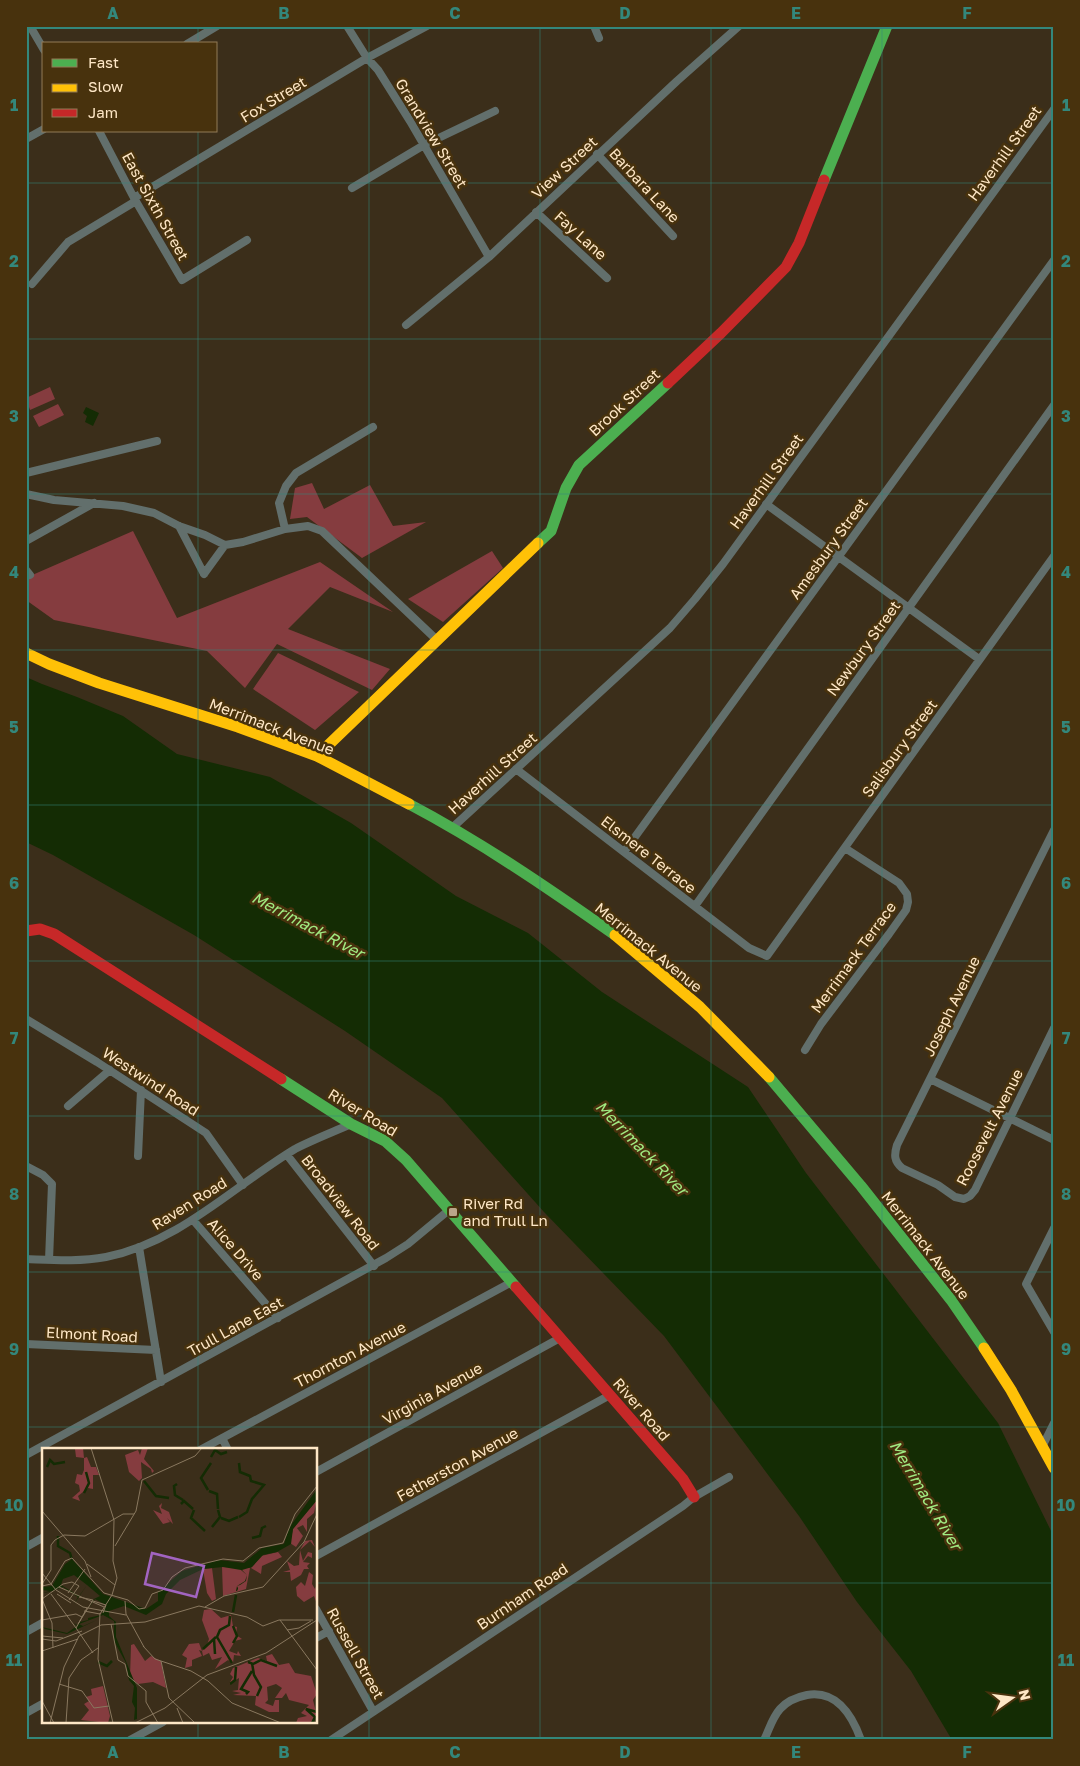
<svg xmlns="http://www.w3.org/2000/svg" width="1080" height="1766" font-family="'Golos Text',sans-serif">
  <style>
    .green { fill: #853c3f }
    .water { fill: #142c04 }
    .lines { fill: none; stroke-linecap: round; stroke-linejoin: round }
    .street { stroke: #626f6c; stroke-width: 8 }
    .fast { stroke: #4caf50; stroke-width: 11 }
    .slow { stroke: #ffc107; stroke-width: 11 }
    .jam { stroke: #c62828; stroke-width: 11 }
    .grid { fill: none; stroke: #33877b; stroke-width: 1; stroke-opacity: 0.55 }
    .poi-dot { fill: #baa68a; stroke: #48320d; stroke-width: 2 }
    .labels { text-anchor: middle; dominant-baseline: central; stroke-width: 5; stroke-linejoin: round; paint-order: stroke }
    .street-label { font-size: 15px; fill: #fee7c6; stroke: #48320d }
    .poi-label { font-size: 15px; fill: #fee7c6; stroke: #48320d; text-anchor: start }
    .water-label { font-size: 16px; font-style: italic; fill: #a1eb82; stroke: #48320d }
    .inset-river { fill: none; stroke: #142c04; stroke-width: 2.5 }
    .inset-road { fill: none; stroke: #89785f; stroke-width: 1 }
    .view { fill: #a264c1; fill-opacity: 0.15; stroke: #a264c1; stroke-width: 2.5 }
    .inset-edge { fill: none; stroke: #fee7c6; stroke-width: 2.5 }
    .neatline { fill: none; stroke: #33877b; stroke-width: 2 }
    .grid-label { font-size: 16px; text-anchor: middle; font-weight: bold; fill: #33877b }
  </style>
  <rect width="100%" height="100%" fill="#3b2e1a"/>
  <path class="green" d="M 50,387 L 55,399 L 30,410 L 26,398 Z
    M 58,404 L 64,415 L 39,427 L 33,416 Z
    M 312,483 L 324,509 L 370,485 L 393,526 L 426,522 L 362,558 L 307,517 L 290,519 L 295,488 Z
    M 133,531 L 177,618 L 320,562 L 393,612 L 330,587 L 288,629 L 390,669 L 372,690 L 277,644 L 245,688 L 207,651 L 54,620 L 26,600 L 26,571 L 30,576 Z
    M 492,551 L 503,568 L 443,622 L 408,599 Z
    M 278,653 L 359,692 L 315,730 L 253,689 Z"/>
  <path class="water" d="M 86,407 L 99,413 L 93,426 L 85,422 L 87,416 L 83,413 Z
    M 26,677 L 42,684 L 77,697 L 123,716 L 177,754 L 270,777 L 351,823 L 456,896 L 528,933 L 602,992 L 748,1087 L 806,1173 L 998,1423 L 1054,1537 L 1054,1740 L 952,1740 L 911,1671 L 857,1602 L 799,1516 L 664,1336 L 544,1212 L 442,1098 L 345,1031 L 194,935 L 53,855 L 26,842 Z"/>
  <g class="lines">
    <path class="street" d="M 30,26 L 44,50
      M 347,26 L 367,58 L 378,70 L 410,121 L 489,257
      M 594,26 L 599,38
      M 187,44 L 217,26
      M 99,131 L 134,198 L 182,280 L 247,240
      M 26,139 L 44,129
      M 597,154 L 673,236
      M 352,188 L 424,145 L 495,111
      M 134,198 L 367,58 L 427,26
      M 536,212 L 607,278
      M 32,284 L 68,242 L 136,201
      M 406,325 L 489,257 L 677,81 L 739,26
      M 26,473 L 157,441
      M 26,494 L 54,500 L 123,506 L 154,513 L 179,526 L 205,535 L 225,545 L 243,542 L 285,529 L 308,526 L 322,531 L 438,641
      M 766,504 L 979,659
      M 179,526 L 204,574
      M 285,529 L 279,503 L 286,486 L 296,473 L 373,427
      M 26,541 L 94,503
      M 26,570 L 30,575
      M 204,574 L 225,545
      M 516,769 L 749,948 L 767,956 L 1054,556
      M 453,827 L 670,628 L 695,599 L 723,564 L 1054,109
      M 1054,830 L 897,1145 C 894,1155 894,1161 902,1168 L 938,1185 L 955,1197 L 964,1199 L 970,1196 L 975,1190 L 1054,1028
      M 624,852 L 1054,260
      M 695,906 L 1054,405
      M 26,1019 L 97,1062 L 206,1133 L 243,1185
      M 805,1050 L 821,1024 L 889,934 L 906,910 L 908,902 L 907,894 L 899,883 L 845,848
      M 930,1079 L 1054,1140
      M 68,1106 L 110,1070
      M 287,1155 L 374,1266
      M 138,1156 L 141,1090
      M 26,1166 L 43,1175 L 52,1184 L 49,1260
      M 193,1220 L 278,1318
      M 1054,1228 L 1026,1284 L 1054,1332
      M 139,1247 L 161,1382
      M 26,1259 C 53,1260 79,1262 106,1257 C 180,1242 232,1187 295,1149 C 312,1140 333,1132 351,1124
      M 26,1344 L 156,1350
      M 222,1438 L 228,1450
      M 1042,1447 L 1054,1423
      M 200,1450 L 512,1282
      M 26,1455 L 386,1258 L 408,1244 L 449,1210
      M 316,1472 L 560,1338
      M 26,1547 L 44,1537
      M 316,1556 L 610,1395
      M 316,1609 L 373,1711
      M 26,1632 L 44,1622
      M 316,1638 L 329,1631
      M 26,1713 L 44,1703
      M 130,1740 L 163,1722
      M 331,1740 L 683,1506 L 694,1497 L 729,1477
      M 764,1740 C 769,1730 772,1718 780,1709 C 787,1701 797,1697 807,1695 C 837,1690 852,1715 861,1740"/>
    <path class="fast" d="M 824,180 L 887,26
      M 538,543 L 551,531 L 566,488 L 579,465 L 668,383
      M 409,804 C 481,842 548,888 615,935
      M 769,1077 L 861,1186 L 951,1300 L 984,1348
      M 281,1079 L 351,1124 L 385,1141 L 406,1160 L 516,1287"/>
    <path class="slow" d="M 26,653 L 49,664 L 99,683 L 238,727 L 317,756 L 409,804
      M 317,756 L 538,543
      M 615,935 L 700,1007 L 769,1077
      M 984,1348 L 1011,1390 L 1054,1468"/>
    <path class="jam" d="M 668,383 L 721,333 L 786,267 L 799,243 L 824,180
      M 26,931 L 40,929 L 54,934 L 281,1079
      M 516,1287 L 683,1479 L 694,1497"/>
  </g>
  <path class="grid" d="M 198,26 L 198,44M 369,26 L 369,1740M 540,26 L 540,1740M 711,26 L 711,1740M 882,26 L 882,1740M 198,131 L 198,1450M 26,183 L 1054,183M 26,339 L 1054,339M 26,494 L 1054,494M 26,650 L 1054,650M 26,805 L 1054,805M 26,961 L 1054,961M 26,1116 L 1054,1116M 26,1272 L 1054,1272M 26,1427 L 1054,1427M 26,1583 L 44,1583M 316,1583 L 1054,1583M 198,1722 L 198,1740"/>
  <rect class="poi-dot" x="448" y="1207" width="10" height="10" rx="2.5"/>
  <g class="labels">
    <g class="street-label">
      <text transform="translate(273 99) rotate(-31)">Fox Street</text>
      <text transform="translate(432 133) rotate(59)">Grandview Street</text>
      <text transform="translate(1004 153) rotate(-54)">Haverhill Street</text>
      <text transform="translate(564 167) rotate(-43)">View Street</text>
      <text transform="translate(645 185) rotate(47)">Barbara Lane</text>
      <text transform="translate(156 206) rotate(61)">East Sixth Street</text>
      <text transform="translate(581 235) rotate(42)">Fay Lane</text>
      <text transform="translate(624 402) rotate(-43)">Brook Street</text>
      <text transform="translate(766 481) rotate(-54)">Haverhill Street</text>
      <text transform="translate(828 548) rotate(-54)">Amesbury Street</text>
      <text transform="translate(863 648) rotate(-54)">Newbury Street</text>
      <text transform="translate(272 726) rotate(21)">Merrimack Avenue</text>
      <text transform="translate(899 748) rotate(-54)">Salisbury Street</text>
      <text transform="translate(492 773) rotate(-42)">Haverhill Street</text>
      <text transform="translate(649 854) rotate(38)">Elsmere Terrace</text>
      <text transform="translate(649 947) rotate(39)">Merrimack Avenue</text>
      <text transform="translate(853 957) rotate(-54)">Merrimack Terrace</text>
      <text transform="translate(951 1006) rotate(-64)">Joseph Avenue</text>
      <text transform="translate(151 1081) rotate(33)">Westwind Road</text>
      <text transform="translate(363 1112) rotate(31)">River Road</text>
      <text transform="translate(989 1127) rotate(-63)">Roosevelt Avenue</text>
      <text transform="translate(341 1202) rotate(52)">Broadview Road</text>
      <text transform="translate(189 1203) rotate(-32)">Raven Road</text>
      <text transform="translate(926 1245) rotate(52)">Merrimack Avenue</text>
      <text transform="translate(236 1249) rotate(49)">Alice Drive</text>
      <text transform="translate(235 1326) rotate(-29)">Trull Lane East</text>
      <text transform="translate(92 1334) rotate(3)">Elmont Road</text>
      <text transform="translate(350 1354) rotate(-28)">Thornton Avenue</text>
      <text transform="translate(432 1393) rotate(-29)">Virginia Avenue</text>
      <text transform="translate(642 1409) rotate(49)">River Road</text>
      <text transform="translate(457 1464) rotate(-29)">Fetherston Avenue</text>
      <text transform="translate(522 1596) rotate(-34)">Burnham Road</text>
      <text transform="translate(356 1653) rotate(61)">Russell Street</text>
    </g>
    <g class="poi-label">
      <text x="463" y="1203">River Rd<tspan x="463" dy="17">and Trull Ln</tspan></text>
    </g>
    <g class="water-label">
      <text transform="translate(308 925) rotate(28)">Merrimack River</text>
      <text transform="translate(642 1148) rotate(46)">Merrimack River</text>
      <text transform="translate(926 1495) rotate(59)">Merrimack River</text>
    </g>
  </g>
  <g transform="translate(42 1448)">
    <rect width="275" height="275" fill="#3b2e1a"/>
    <path d="M 41,0 L 42,10 L 45,9 L 49,19 L 54,19 L 57,27 L 51,27 L 51,41 L 46,40 L 36,48 L 38,53 L 30,50 L 38,43 L 37,37 L 33,35 L 35,26 L 40,27 L 42,22 L 42,10 L 34,9 L 33,1 ZM 100,0 L 106,0 L 102,11 L 112,23 L 110,25 L 109,21 L 99,14 L 100,30 L 97,33 L 87,24 L 83,7 L 96,2 L 98,7 ZM 275,52 L 272,65 L 265,71 L 265,84 L 261,77 L 255,80 L 261,88 L 254,99 L 248,95 L 251,81 ZM 120,55 L 119,60 L 127,64 L 131,76 L 125,70 L 128,74 L 121,76 L 111,62 L 120,66 L 117,58 ZM 270,92 L 273,99 L 268,93 L 258,102 L 261,113 L 266,104 L 270,105 L 270,110 L 266,108 L 261,114 L 268,115 L 265,118 L 267,121 L 262,121 L 259,127 L 249,133 L 248,124 L 241,124 L 248,122 L 245,113 L 252,118 L 257,117 L 258,102 L 263,93 ZM 236,104 L 240,109 L 220,118 L 219,126 L 209,120 L 219,108 ZM 180,119 L 208,120 L 204,141 L 181,148 ZM 170,120 L 174,151 L 170,153 L 165,145 L 161,121 ZM 267,124 L 271,127 L 270,136 L 273,141 L 275,136 L 275,156 L 272,148 L 262,154 L 255,148 L 254,139 L 259,134 L 263,138 ZM 169,161 L 179,170 L 189,167 L 191,178 L 195,179 L 194,187 L 200,191 L 193,193 L 187,203 L 195,206 L 196,203 L 199,208 L 192,207 L 191,215 L 186,212 L 173,221 L 180,209 L 170,212 L 167,205 L 161,208 L 160,203 L 157,202 L 160,208 L 150,212 L 150,218 L 143,220 L 145,210 L 140,207 L 147,196 L 157,195 L 160,203 L 165,197 L 167,191 L 160,172 L 162,162 ZM 92,196 L 103,213 L 109,208 L 119,213 L 124,240 L 111,234 L 96,236 L 88,229 L 89,197 ZM 230,206 L 237,217 L 247,215 L 253,225 L 269,228 L 275,246 L 271,252 L 275,268 L 269,275 L 254,275 L 256,270 L 265,268 L 259,265 L 267,257 L 247,252 L 244,245 L 240,250 L 233,250 L 240,240 L 234,236 L 225,239 L 226,252 L 223,255 L 231,258 L 233,252 L 237,252 L 237,264 L 227,264 L 213,257 L 214,248 L 191,247 L 199,245 L 190,243 L 196,242 L 197,230 L 187,236 L 191,229 L 188,226 L 191,220 L 216,210 L 225,213 L 224,208 ZM 61,238 L 68,268 L 66,275 L 39,272 L 47,262 L 42,256 L 47,253 L 44,249 L 50,247 L 49,241 Z" fill="#853c3f"/>
    <path d="M 275,41 L 275,52 L 251,81 L 249,96 L 235,104 L 221,107 L 210,119 L 200,122 L 205,127 L 204,133 L 198,137 L 195,138 L 196,140 L 196,141 L 195,143 L 194,143 L 195,138 L 203,133 L 205,127 L 199,122 L 181,119 L 161,121 L 138,132 L 124,146 L 120,156 L 104,167 L 82,158 L 67,163 L 67,168 L 74,174 L 74,189 L 95,240 L 95,271 L 92,272 L 93,260 L 90,254 L 92,238 L 87,232 L 84,215 L 72,193 L 72,173 L 61,167 L 37,176 L 41,178 L 55,172 L 25,186 L 3,181 L 0,179 L 25,185 L 35,178 L 32,175 L 33,161 L 32,175 L 35,177 L 38,174 L 46,172 L 46,170 L 59,167 L 64,157 L 53,151 L 47,160 L 52,151 L 58,148 L 45,137 L 32,156 L 33,161 L 32,156 L 36,149 L 21,139 L 7,144 L 0,145 L 8,143 L 0,142 L 0,139 L 10,138 L 23,116 L 30,111 L 61,146 L 104,161 L 116,153 L 116,144 L 140,123 L 177,112 L 202,115 L 220,100 L 242,96 L 247,80 ZM 32,127 L 45,137 L 37,148 L 19,137 L 21,131 Z" fill="#142c04" fill-rule="evenodd"/>
    <path class="inset-river" d="M 169,9 L 173,2 L 179,6 L 185,4M 5,19 L 8,12 L 12,16 L 23,14M 102,33 L 114,48 L 127,50M 135,36 L 132,38 L 133,47 L 141,52M 166,42 L 159,30 L 169,15M 167,43 L 175,46 L 176,61M 42,45 L 47,35 L 44,24M 139,56 L 142,53 L 151,61M 152,62 L 149,70 L 163,83M 197,69 L 205,64 L 210,51 L 222,37 L 209,33 L 208,28 L 198,24 L 197,15M 179,70 L 187,73 L 196,69M 170,79 L 178,69 L 176,62M 16,88 L 16,98 L 28,105 L 30,112M 210,90 L 218,88 L 220,80 L 224,78M 191,164 L 194,147M 188,168 L 187,177 L 178,182 L 175,189 L 190,215M 172,191 L 173,206M 191,195 L 195,188 L 191,178M 161,201 L 174,189M 56,214 L 65,218 L 70,213M 206,214 L 211,216 L 219,212 L 235,218M 210,215 L 212,227 L 219,239 L 215,248M 188,236 L 193,232 L 194,219M 204,246 L 206,244 L 199,241 L 210,223M 270,275 L 273,269 L 264,261 L 275,264"/>
    <path class="inset-road" d="M 49,0 L 72,72 L 71,113 L 75,130 L 70,147 L 58,166M 0,63 L 43,113 L 49,129M 73,98 L 94,63 L 100,32 L 153,8 L 160,0M 45,116 L 73,137M 0,125 L 14,142 L 41,159 L 84,167M 0,136 L 9,122 L 9,97 L 13,92 L 22,87 L 43,88 L 81,66 L 92,66M 0,138 L 9,136 L 23,113 L 30,110 L 62,145 L 86,152 L 97,161 L 103,160 L 110,146 L 121,142 L 130,129 L 143,120 L 181,111 L 201,113 L 217,100 L 241,95 L 253,66 L 275,38M 17,139 L 62,159M 26,145 L 43,121M 9,146 L 34,180M 15,146 L 29,155M 0,151 L 21,136 L 30,134 L 37,138 L 27,152M 0,151 L 10,175 L 11,200M 51,153 L 64,157 L 61,165M 83,153 L 84,166 L 102,199M 163,159 L 182,148 L 221,139 L 262,94 L 275,66M 45,160 L 34,180 L 51,205M 42,163 L 58,166M 58,165 L 56,211 L 71,275M 0,172 L 34,166 L 40,169M 238,172 L 275,222M 36,176 L 51,152 L 37,149M 69,176 L 76,212 L 83,216 L 86,228 L 104,243 L 104,254 L 116,275M 245,182 L 257,180 L 269,173M 0,188 L 21,190M 0,191 L 14,193 L 40,183M 101,198 L 113,211 L 149,223 L 166,233 L 190,255 L 239,275M 0,203 L 36,191M 119,213 L 127,250 L 153,275M 17,236 L 40,243 L 52,260 L 67,258M 0,253 L 12,275M 135,260 L 141,275M 8,275 L 22,219 L 37,188 L 59,177 L 103,174 L 157,158 L 205,169 L 221,178 L 237,172 L 271,172M 24,275 L 27,230 L 39,212 L 56,200M 93,275 L 123,260 L 165,227 L 224,205 L 275,172"/>
    <path class="view" d="M 110,105 L 162,118 L 154,149 L 103,136 Z"/>
    <rect width="275" height="275" class="inset-edge"/>
  </g>
  <rect width="1080" height="1766" fill="none" stroke="#48320d" stroke-width="55"/>
  <rect x="42" y="42" width="175" height="90" fill="#48320d" stroke="#917a57"/>
  <rect x="52" y="59" width="25" height="8" fill="#4caf50" stroke="#917a57"/>
  <text x="88" y="68" font-size="15" fill="#fee7c6">Fast</text>
  <rect x="52" y="84" width="25" height="8" fill="#ffc107" stroke="#917a57"/>
  <text x="88" y="92" font-size="15" fill="#fee7c6">Slow</text>
  <rect x="52" y="109" width="25" height="8" fill="#c62828" stroke="#917a57"/>
  <text x="88" y="118" font-size="15" fill="#fee7c6">Jam</text>
  <g transform="translate(1012 1698) rotate(76)" stroke="#48320d" stroke-width="4" paint-order="stroke">
  <path d="M0-4L9 19L0 12L-9 19Z" fill="#fee7c6"/>
  <text y="-8" font-size="14" font-weight="bold" text-anchor="middle" fill="#fee7c6">N</text>
  </g>
  <rect x="28" y="28" width="1024" height="1710" class="neatline"/>
  <g class="grid-label">
    <text x="113" y="19">A</text>
    <text x="284" y="19">B</text>
    <text x="455" y="19">C</text>
    <text x="625" y="19">D</text>
    <text x="796" y="19">E</text>
    <text x="967" y="19">F</text>
    <text x="14" y="111">1</text>
    <text x="1066" y="111">1</text>
    <text x="14" y="267">2</text>
    <text x="1066" y="267">2</text>
    <text x="14" y="422">3</text>
    <text x="1066" y="422">3</text>
    <text x="14" y="578">4</text>
    <text x="1066" y="578">4</text>
    <text x="14" y="733">5</text>
    <text x="1066" y="733">5</text>
    <text x="14" y="889">6</text>
    <text x="1066" y="889">6</text>
    <text x="14" y="1044">7</text>
    <text x="1066" y="1044">7</text>
    <text x="14" y="1200">8</text>
    <text x="1066" y="1200">8</text>
    <text x="14" y="1355">9</text>
    <text x="1066" y="1355">9</text>
    <text x="14" y="1511">10</text>
    <text x="1066" y="1511">10</text>
    <text x="14" y="1666">11</text>
    <text x="1066" y="1666">11</text>
    <text x="113" y="1758">A</text>
    <text x="284" y="1758">B</text>
    <text x="455" y="1758">C</text>
    <text x="625" y="1758">D</text>
    <text x="796" y="1758">E</text>
    <text x="967" y="1758">F</text>
  </g>
</svg>
